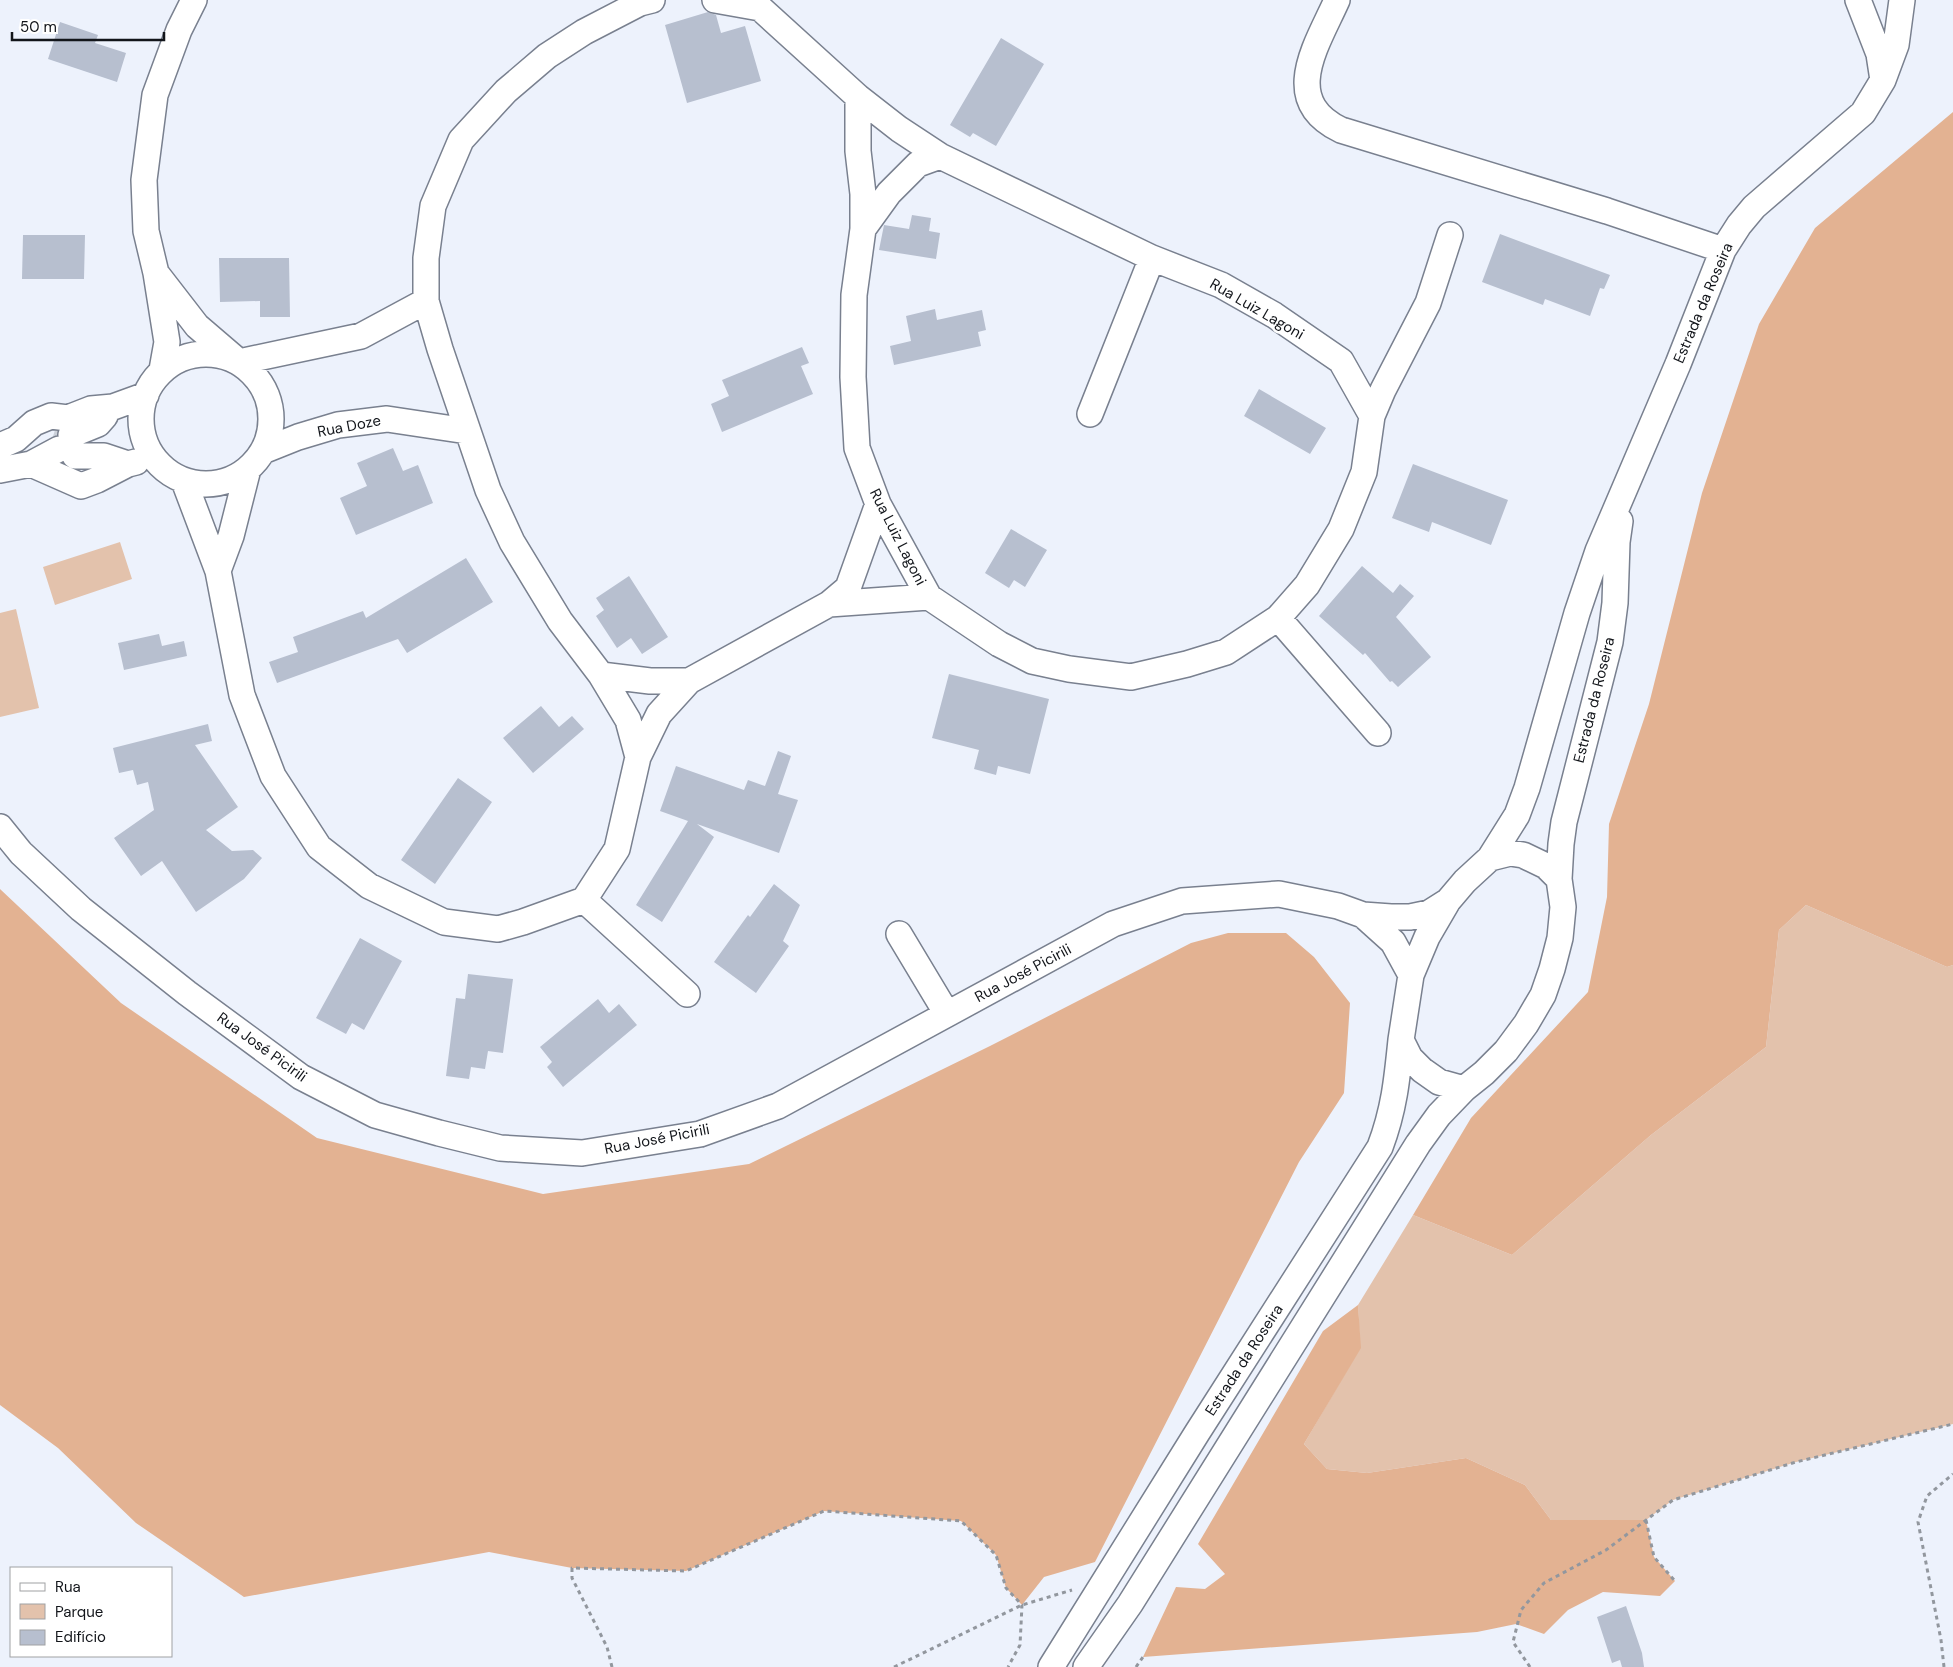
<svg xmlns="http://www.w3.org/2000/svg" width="1953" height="1667" font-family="'DM Sans',sans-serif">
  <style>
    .green { fill: #e3c2ac }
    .forest { fill: #e3b292 }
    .building { fill: #b7bfcf }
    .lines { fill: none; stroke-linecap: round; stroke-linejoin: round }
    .minor-tunnel { stroke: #ccd1da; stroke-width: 25; stroke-dasharray: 25 12; stroke-linecap: butt }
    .minor-casing { stroke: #79808f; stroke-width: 28 }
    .path { stroke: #92979e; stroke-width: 3; stroke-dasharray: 4 4; stroke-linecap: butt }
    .minor { stroke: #fff; stroke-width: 25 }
    .labels { text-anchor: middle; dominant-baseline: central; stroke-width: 5; stroke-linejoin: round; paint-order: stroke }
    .street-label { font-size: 15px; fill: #12151a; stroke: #fff }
  </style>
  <rect width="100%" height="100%" fill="#edf2fc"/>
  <path class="green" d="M 120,542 L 132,579 L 55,605 L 43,567 Z
    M 16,609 L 39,708 L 0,717 L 0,613 Z
    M 1806,905 L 1947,967 L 1953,965 L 1953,1424 L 1796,1462 L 1673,1500 L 1646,1520 L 1551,1520 L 1525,1485 L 1466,1458 L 1367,1473 L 1327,1469 L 1304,1444 L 1360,1348 L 1358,1305 L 1413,1215 L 1512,1255 L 1651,1135 L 1766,1047 L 1779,930 Z"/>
  <path class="forest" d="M 1953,112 L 1953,965 L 1947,967 L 1806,905 L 1779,930 L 1766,1047 L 1651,1135 L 1512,1255 L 1413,1215 L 1471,1118 L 1588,992 L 1607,897 L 1609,824 L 1649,704 L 1702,493 L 1759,324 L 1815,228 Z
    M 0,889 L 121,1003 L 317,1138 L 543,1194 L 749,1164 L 990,1046 L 1191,943 L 1228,933 L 1286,933 L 1314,957 L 1350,1003 L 1344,1093 L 1299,1162 L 1095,1562 L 1044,1577 L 1022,1605 L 1006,1588 L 996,1555 L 961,1521 L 824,1511 L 686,1571 L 572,1568 L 489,1552 L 244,1597 L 136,1523 L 58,1448 L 0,1405 Z
    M 1358,1305 L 1361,1348 L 1304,1444 L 1327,1469 L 1367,1473 L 1466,1458 L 1525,1485 L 1551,1520 L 1646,1520 L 1654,1557 L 1675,1581 L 1660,1596 L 1603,1592 L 1568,1610 L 1544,1634 L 1516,1624 L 1477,1632 L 1143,1657 L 1176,1587 L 1205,1589 L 1225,1574 L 1198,1544 L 1323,1331 Z"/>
  <path class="building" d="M 708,12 L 716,15 L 721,33 L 745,26 L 761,81 L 687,103 L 665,25 Z
    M 60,22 L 98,35 L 95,43 L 126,53 L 117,82 L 48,59 Z
    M 1001,38 L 1044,64 L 996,146 L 973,133 L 970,137 L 950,125 Z
    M 912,215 L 931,218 L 929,231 L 940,233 L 936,259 L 879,250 L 884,225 L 909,229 Z
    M 1500,234 L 1610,275 L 1604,289 L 1600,288 L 1590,316 L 1545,299 L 1543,305 L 1482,282 Z
    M 23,235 L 85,235 L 84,279 L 22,279 Z
    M 219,258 L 289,258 L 290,317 L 260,317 L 260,301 L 220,302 Z
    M 935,309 L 937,320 L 982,310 L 986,330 L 978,332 L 981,346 L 894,365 L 890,346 L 911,341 L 906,316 Z
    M 802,347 L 809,363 L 801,366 L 813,394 L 722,432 L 711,404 L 729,396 L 722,380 Z
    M 1259,389 L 1326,428 L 1310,454 L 1244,416 Z
    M 393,448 L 403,471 L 418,465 L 433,503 L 356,535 L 340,498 L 367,486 L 357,463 Z
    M 1413,464 L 1508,500 L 1491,545 L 1432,522 L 1429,532 L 1392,518 Z
    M 1011,529 L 1047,550 L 1025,587 L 1014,580 L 1009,588 L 985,573 Z
    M 466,558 L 493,602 L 407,653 L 398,639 L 277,683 L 269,662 L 298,652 L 293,637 L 363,611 L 366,618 Z
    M 1362,566 L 1393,593 L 1400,584 L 1414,596 L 1396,617 L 1431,657 L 1398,687 L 1392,681 L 1390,682 L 1365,653 L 1363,655 L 1319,616 Z
    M 629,576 L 668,637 L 642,654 L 631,638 L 617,648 L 596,616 L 604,610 L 596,598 Z
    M 159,634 L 162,646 L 184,641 L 187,656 L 124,670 L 118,643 Z
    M 949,674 L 1049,699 L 1030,774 L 998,766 L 996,775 L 974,769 L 979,750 L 932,738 Z
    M 541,706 L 559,727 L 572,716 L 584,729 L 533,773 L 503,738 Z
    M 208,724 L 212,741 L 195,745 L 238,807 L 206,830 L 232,851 L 253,850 L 262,858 L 244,879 L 196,912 L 162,861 L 141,876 L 114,838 L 154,810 L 148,782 L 137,785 L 133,770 L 119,773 L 113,748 Z
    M 778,751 L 791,756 L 778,794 L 798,800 L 779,853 L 697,824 L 714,837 L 662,922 L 636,905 L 688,821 L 660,811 L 676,766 L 744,790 L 748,780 L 765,786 Z
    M 458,778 L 492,802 L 435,884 L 401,860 Z
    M 774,884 L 800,905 L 783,941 L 789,946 L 756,993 L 714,962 L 748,915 L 750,917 Z
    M 360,938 L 402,961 L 364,1030 L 352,1023 L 346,1034 L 316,1018 Z
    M 468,974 L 513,979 L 503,1053 L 488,1051 L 485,1069 L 471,1067 L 469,1079 L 446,1076 L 456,998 L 465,999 Z
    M 598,999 L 609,1013 L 619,1004 L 637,1025 L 563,1087 L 547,1067 L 552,1062 L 540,1047 Z
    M 1626,1606 L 1642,1653 L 1644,1667 L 1622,1667 L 1620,1660 L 1612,1663 L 1597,1617 Z"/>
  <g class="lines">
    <path class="minor-tunnel" d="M 55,430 L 71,435"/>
    <g class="minor-casing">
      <path id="minor" d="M 715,0 L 760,8
        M 755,0 L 760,8 L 858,97 L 899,129 L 940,156 L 1152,258 L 1221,285 L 1274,315 L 1341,361 L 1372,416
        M 1337,0 C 1317,45 1279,100 1341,130 L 1607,211 L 1723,250
        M 1858,0 L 1879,54 L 1883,80
        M 858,97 L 858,151 L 863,194 L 863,229 L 854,295 L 853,377 L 857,448 L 878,504 L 929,597 L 999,644 L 1032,661 L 1069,669 L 1131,677 L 1187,664 L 1226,652 L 1278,618 L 1307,585 L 1341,529 L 1364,472 L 1372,416 L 1383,390 L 1428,303 L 1450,235
        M 863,229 L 889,193 L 918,164 L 940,156
        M 156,273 L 146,231 L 144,180 L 155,95 L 179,30 L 194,0
        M141 419a65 65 0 1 1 130 0a65 65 0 1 1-130 0Z
        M 162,370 L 167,342 L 156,273 L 197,326 L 239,362 L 361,336 L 426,301
        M 1090,414 L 1152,258
        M 71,435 L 98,424 L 105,416
        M 0,446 L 16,439 L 34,423 L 51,416 L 68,418 L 91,409 L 113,407 L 146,395
        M 263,451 L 298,437 L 338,425 L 387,419 L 467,431
        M 75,456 L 104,456 L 128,464 L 136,462
        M 31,464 L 81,486 L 97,480 L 128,464
        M 0,470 L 31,464 L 59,449
        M 184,481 L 218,571 L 231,536 L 248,469
        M 218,571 L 242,695 L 273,776 L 319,847 L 369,886 L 444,922 L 498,929 L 523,922 L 584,900 L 617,849 L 638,757 L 659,714 L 689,681 L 829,604 L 929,597
        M 829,604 L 848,588 L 878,504
        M 1278,618 L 1378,733
        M 601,675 L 650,681 L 689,681
        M 638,757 L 628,720 L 601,675 L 560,621 L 512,542 L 488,490 L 440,349 L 426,301 L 426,258 L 433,206 L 461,140 L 506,91 L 547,56 L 584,32 L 640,3 L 652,0
        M 0,827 L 21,853 L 81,909 L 187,993 L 301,1077 L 375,1115 L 439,1133 L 500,1148 L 582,1153 L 700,1134 L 778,1106 L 1113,924 L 1182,901 L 1279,894 L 1338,906 L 1363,915 L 1391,917 L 1410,917 L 1429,913 L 1448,901
        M 1490,858 L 1517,815 L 1527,788 L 1577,613 L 1598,551 L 1678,364 L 1723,250 L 1739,225 L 1754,207 L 1863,113 L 1883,80 L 1896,45 L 1902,0
        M 1559,879 L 1561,844 L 1564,822 L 1610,642 L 1615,603 L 1617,542 L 1620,521
        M 584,900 L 687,994
        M 1363,915 L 1393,942 L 1411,975
        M 899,934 L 947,1014
        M 1051,1667 L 1197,1433 L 1380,1147 C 1394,1110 1397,1080 1401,1040
        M 1086,1667 L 1130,1604 L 1418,1144 L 1439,1115 L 1464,1089 L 1484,1073 L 1506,1051 L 1526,1024 L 1543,995 L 1552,969 L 1560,938 L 1563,907 L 1559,879 L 1546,866 L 1523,855 L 1510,853 L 1490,858 L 1465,881 L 1448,901 L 1427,937 L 1411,975 L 1401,1040 L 1410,1058 L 1422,1070 L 1439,1082 L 1464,1089"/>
    </g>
    <path class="path" d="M 1646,1520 L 1654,1557 L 1675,1581
      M 612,1667 L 607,1647 L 572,1578 L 572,1568 L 686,1571 L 824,1511 L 961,1521 L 996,1555 L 1006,1588 L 1022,1605 L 1020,1645 L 1008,1667
      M 894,1667 L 1022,1605 L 1072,1590
      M 1136,1667 L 1143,1657
      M 1530,1667 L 1513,1642 L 1521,1610 L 1544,1583 L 1606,1550 L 1673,1500 L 1796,1462 L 1953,1424
      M 1944,1667 L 1941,1640 L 1918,1522 L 1927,1496 L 1953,1474"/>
    <use href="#minor" class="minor"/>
  </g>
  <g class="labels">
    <g class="street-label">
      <text transform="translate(1703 303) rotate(-67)">Estrada da Roseira</text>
      <text transform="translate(1257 309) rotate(30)">Rua Luiz Lagoni</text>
      <text transform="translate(349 426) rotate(-11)">Rua Doze</text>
      <text transform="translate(898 537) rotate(63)">Rua Luiz Lagoni</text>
      <text transform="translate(1594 700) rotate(-76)">Estrada da Roseira</text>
      <text transform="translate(1023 973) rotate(-28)">Rua José Picirili</text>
      <text transform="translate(262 1047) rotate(36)">Rua José Picirili</text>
      <text transform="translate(657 1139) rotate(-11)">Rua José Picirili</text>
      <text transform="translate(1244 1360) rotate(-57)">Estrada da Roseira</text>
    </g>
  </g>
  <rect x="10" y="1567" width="162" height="90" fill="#ffffff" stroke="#a0a1a3"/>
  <rect x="20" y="1583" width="25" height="8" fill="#ffffff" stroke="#a0a1a3"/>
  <text x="55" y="1592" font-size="15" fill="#12151a">Rua</text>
  <rect x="20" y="1604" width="25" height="15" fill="#e3c2ac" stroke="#a0a1a3"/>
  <text x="55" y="1617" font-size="15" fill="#12151a">Parque</text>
  <rect x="20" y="1630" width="25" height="15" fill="#b7bfcf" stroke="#a0a1a3"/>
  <text x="55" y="1642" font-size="15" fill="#12151a">Edifício</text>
  <path d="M12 32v8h152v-8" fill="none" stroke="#12151a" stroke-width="2.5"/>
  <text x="20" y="32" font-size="15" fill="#12151a" stroke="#ffffff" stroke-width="4" paint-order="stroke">50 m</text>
</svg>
